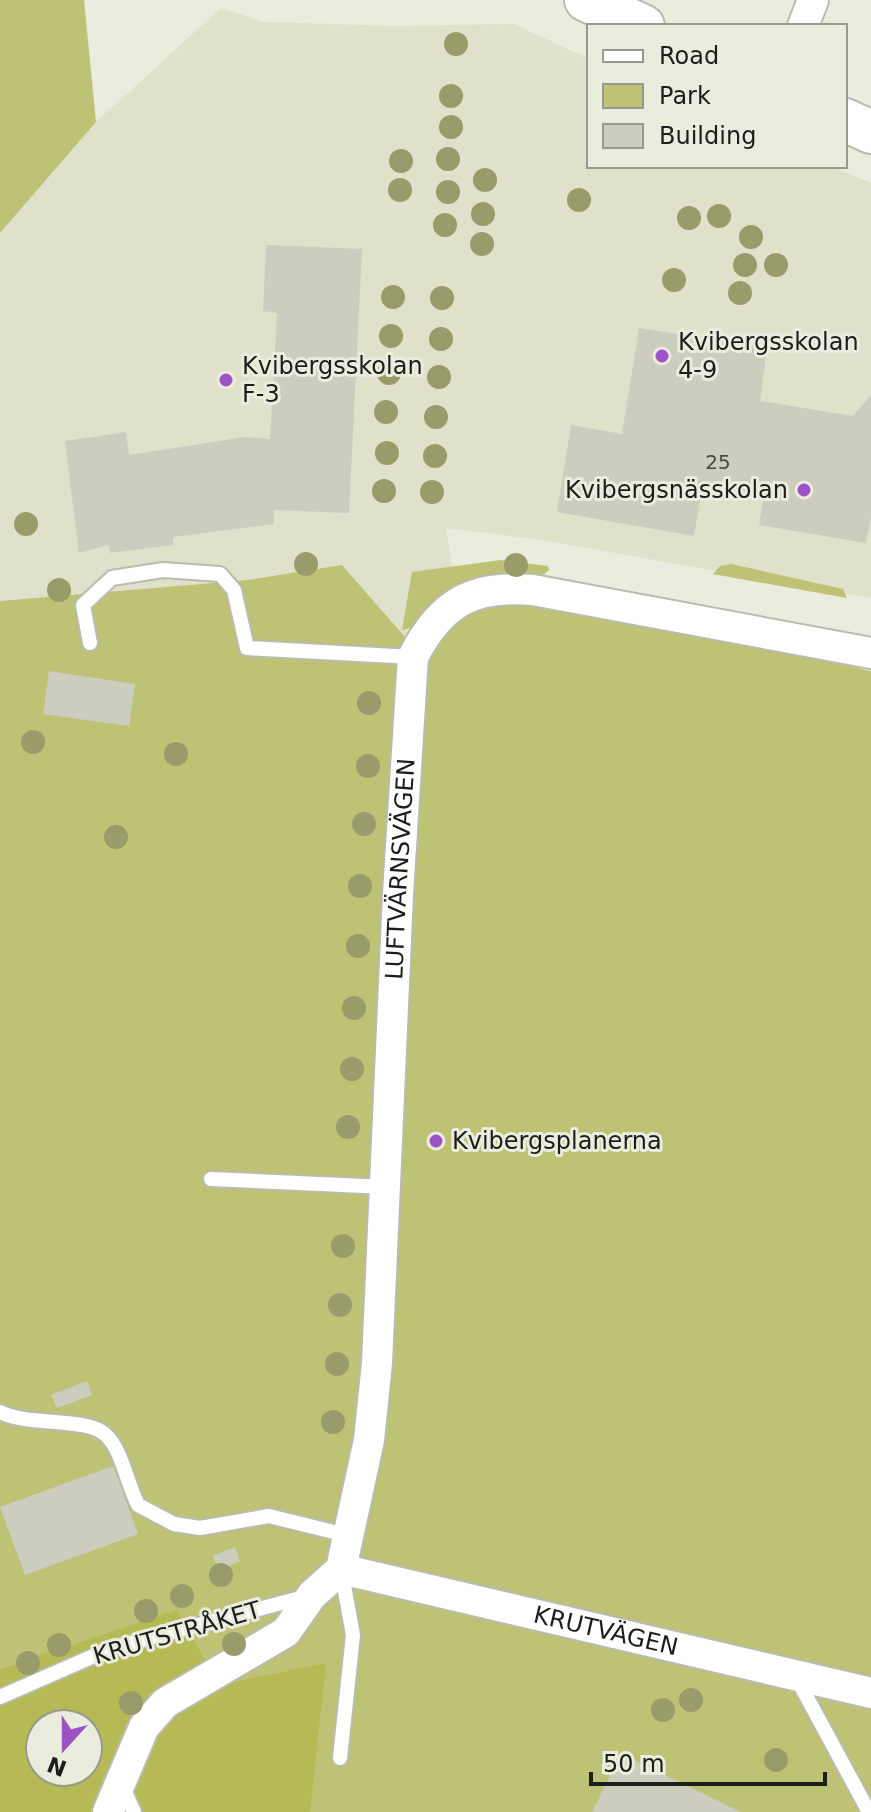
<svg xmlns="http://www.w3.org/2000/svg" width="871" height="1812" font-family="'DejaVu Sans',sans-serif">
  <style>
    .built { fill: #dfe1cb }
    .green { fill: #bdc275 }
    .forest { fill: #b5ba55; fill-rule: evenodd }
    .building { fill: #cccdbf }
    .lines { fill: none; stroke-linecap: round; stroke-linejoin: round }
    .lane-casing { stroke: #babcae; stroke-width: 18 }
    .street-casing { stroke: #babcae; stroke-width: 34 }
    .secondary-casing { stroke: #babcae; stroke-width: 46 }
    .lane { stroke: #fff; stroke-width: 14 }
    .street { stroke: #fff; stroke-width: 30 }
    .secondary { stroke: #fff; stroke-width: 42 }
    .tree { fill: #999b6b }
    .poi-dot { fill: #9d52c5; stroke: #eaecdd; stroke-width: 3 }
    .labels { text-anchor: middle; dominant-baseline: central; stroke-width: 6; stroke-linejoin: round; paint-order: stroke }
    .number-label { font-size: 20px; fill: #494a42 }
    .poi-label { font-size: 24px; fill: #1d1e19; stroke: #eaecdd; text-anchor: start }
    .street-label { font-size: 24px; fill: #1d1e19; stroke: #eaecdd }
  </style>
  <rect width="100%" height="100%" fill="#eaecdd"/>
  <path class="built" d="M 221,8 L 264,22 L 394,26 L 514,24 L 589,59 L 589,166 L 831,166 L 871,183 L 871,598 L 536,539 L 446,528 L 456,594 L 405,637 L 342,565 L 248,580 L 0,601 L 0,233 L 96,122 Z"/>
  <path class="green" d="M 0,0 L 84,0 L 96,122 L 0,233 Z
    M 501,560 L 548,566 L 549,570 L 543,575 C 472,576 460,569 411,628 L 402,630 L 412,572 Z
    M 731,564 L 843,589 L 847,598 L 713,574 L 720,566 Z
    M 342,565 L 405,637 L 456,594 L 522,596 L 871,671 L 871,1812 L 130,1812 L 80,1644 L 0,1669 L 0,601 L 248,580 Z"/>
  <path class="forest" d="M 177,1610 L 219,1685 L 326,1663 L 310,1812 L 0,1812 L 0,1669 ZM 40,1724 L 88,1724 L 88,1772 L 40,1772 Z"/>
  <path class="building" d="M 266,245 L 362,249 L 349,513 L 274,510 L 274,524 L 173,537 L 173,545 L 110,553 L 108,545 L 79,553 L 65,441 L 126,432 L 129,455 L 245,437 L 270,439 L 277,313 L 263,311 Z
    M 639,328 L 767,348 L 760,401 L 853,416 L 871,395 L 871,517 L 866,543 L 759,525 L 763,500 L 702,490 L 694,536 L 557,512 L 571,425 L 622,434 Z
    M 49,671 L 135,684 L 129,726 L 43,714 Z
    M 87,1381 L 92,1395 L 57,1408 L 51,1395 Z
    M 113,1466 L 138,1534 L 25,1575 L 0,1507 Z
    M 235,1547 L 240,1561 L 219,1570 L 213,1556 Z
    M 620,1755 L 636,1761 L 741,1812 L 592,1812 Z"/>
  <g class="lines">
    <g class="lane-casing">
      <path id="lane" d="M 90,643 L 83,605 L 112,578 L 163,570 L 220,574 L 234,590 L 247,648 L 413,657
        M 211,1179 L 386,1187
        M 0,1412 C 29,1427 88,1416 107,1436 C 123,1453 127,1484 138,1505 L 174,1524 L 200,1528 L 269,1516 L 350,1536
        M 797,1679 L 869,1812
        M 0,1697 L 112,1648 L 308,1596
        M 340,1758 L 353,1635 L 341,1569
        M 121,1783 L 134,1812"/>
    </g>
    <g class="street-casing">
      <g id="street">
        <path d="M 803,26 L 813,0"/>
        <path id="s1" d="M 341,1569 L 369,1440 L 377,1363 L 398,894 L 413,657 C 441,602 473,585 533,590 L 871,653"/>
        <path id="s2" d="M 341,1569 L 871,1693"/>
        <path d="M 108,1812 L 144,1727 L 165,1703 L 286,1632 L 312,1595 L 341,1569"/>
      </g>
    </g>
    <g class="secondary-casing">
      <path id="secondary" d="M 586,0 L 643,26
        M 845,120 L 871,132"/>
    </g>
    <use href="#lane" class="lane"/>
    <use href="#street" class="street"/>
    <use href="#secondary" class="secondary"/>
  </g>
  <g class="tree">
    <circle cx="456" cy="44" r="12"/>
    <circle cx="451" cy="96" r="12"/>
    <circle cx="451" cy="127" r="12"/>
    <circle cx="448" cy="159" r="12"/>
    <circle cx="401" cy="161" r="12"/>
    <circle cx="485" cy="180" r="12"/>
    <circle cx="400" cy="190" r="12"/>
    <circle cx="448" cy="192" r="12"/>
    <circle cx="579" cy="200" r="12"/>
    <circle cx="483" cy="214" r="12"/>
    <circle cx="719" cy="216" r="12"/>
    <circle cx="689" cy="218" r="12"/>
    <circle cx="445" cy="225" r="12"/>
    <circle cx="751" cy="237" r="12"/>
    <circle cx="482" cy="244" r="12"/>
    <circle cx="745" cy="265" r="12"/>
    <circle cx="776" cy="265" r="12"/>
    <circle cx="674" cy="280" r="12"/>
    <circle cx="740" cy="293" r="12"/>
    <circle cx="393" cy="297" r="12"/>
    <circle cx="442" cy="298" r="12"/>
    <circle cx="391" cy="336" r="12"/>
    <circle cx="441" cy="339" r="12"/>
    <circle cx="389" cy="373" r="12"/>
    <circle cx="439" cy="377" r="12"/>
    <circle cx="386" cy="412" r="12"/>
    <circle cx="436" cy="417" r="12"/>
    <circle cx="387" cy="453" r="12"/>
    <circle cx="435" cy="456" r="12"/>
    <circle cx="384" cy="491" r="12"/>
    <circle cx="432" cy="492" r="12"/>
    <circle cx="26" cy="524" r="12"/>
    <circle cx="306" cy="564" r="12"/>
    <circle cx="516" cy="565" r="12"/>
    <circle cx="59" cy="590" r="12"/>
    <circle cx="369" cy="703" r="12"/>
    <circle cx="33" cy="742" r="12"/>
    <circle cx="176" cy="754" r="12"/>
    <circle cx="368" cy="766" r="12"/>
    <circle cx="364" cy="824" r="12"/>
    <circle cx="116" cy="837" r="12"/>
    <circle cx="360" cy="886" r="12"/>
    <circle cx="358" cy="946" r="12"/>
    <circle cx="354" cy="1008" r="12"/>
    <circle cx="352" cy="1069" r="12"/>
    <circle cx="348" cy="1127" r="12"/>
    <circle cx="343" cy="1246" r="12"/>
    <circle cx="340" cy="1305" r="12"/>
    <circle cx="337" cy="1364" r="12"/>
    <circle cx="333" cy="1422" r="12"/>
    <circle cx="221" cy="1575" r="12"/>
    <circle cx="182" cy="1596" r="12"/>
    <circle cx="146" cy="1611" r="12"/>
    <circle cx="234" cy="1644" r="12"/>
    <circle cx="59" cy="1645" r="12"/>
    <circle cx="28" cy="1663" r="12"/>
    <circle cx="691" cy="1700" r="12"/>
    <circle cx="131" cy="1703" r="12"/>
    <circle cx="663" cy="1710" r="12"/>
    <circle cx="776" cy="1760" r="12"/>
  </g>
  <g class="poi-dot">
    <circle cx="662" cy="356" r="8"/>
    <circle cx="226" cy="380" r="8"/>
    <circle cx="804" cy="490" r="8"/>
    <circle cx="436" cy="1141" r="8"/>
  </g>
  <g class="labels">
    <g class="number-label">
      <text x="718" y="462">25</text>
    </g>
    <g class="poi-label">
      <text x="678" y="342">Kvibergsskolan<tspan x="678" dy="28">4-9</tspan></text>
      <text x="242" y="366">Kvibergsskolan<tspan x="242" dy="28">F-3</tspan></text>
      <text x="788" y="490" text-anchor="end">Kvibergsnässkolan</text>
      <text x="452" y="1141">Kvibergsplanerna</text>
    </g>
    <g class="street-label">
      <text stroke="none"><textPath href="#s1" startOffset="704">LUFTVÄRNSVÄGEN</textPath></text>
      <text stroke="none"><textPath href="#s2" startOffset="272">KRUTVÄGEN</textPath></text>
      <text transform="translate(177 1633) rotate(-16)">KRUTSTRÅKET</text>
    </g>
  </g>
  <rect x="587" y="24" width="260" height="144" fill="#eaecdd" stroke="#989a8f" stroke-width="2"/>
  <rect x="603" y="50" width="40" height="12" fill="#ffffff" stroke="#989a8f" stroke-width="2"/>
  <text x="659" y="64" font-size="24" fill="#1d1e19">Road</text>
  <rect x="603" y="84" width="40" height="24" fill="#bdc275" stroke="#989a8f" stroke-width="2"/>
  <text x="659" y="104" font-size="24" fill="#1d1e19">Park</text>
  <rect x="603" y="124" width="40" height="24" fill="#cccdbf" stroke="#989a8f" stroke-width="2"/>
  <text x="659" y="144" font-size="24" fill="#1d1e19">Building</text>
  <g transform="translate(64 1748) rotate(201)"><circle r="38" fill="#eaecdd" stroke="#989a8f" stroke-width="2"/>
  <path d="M0-6L14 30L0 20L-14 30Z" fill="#9d52c5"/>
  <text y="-12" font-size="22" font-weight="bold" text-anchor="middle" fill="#1d1e19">N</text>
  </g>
  <path d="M591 1772v12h234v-12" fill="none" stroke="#1d1e19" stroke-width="4"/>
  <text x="603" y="1772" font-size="24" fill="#1d1e19" stroke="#eaecdd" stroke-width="6" paint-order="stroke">50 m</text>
</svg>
